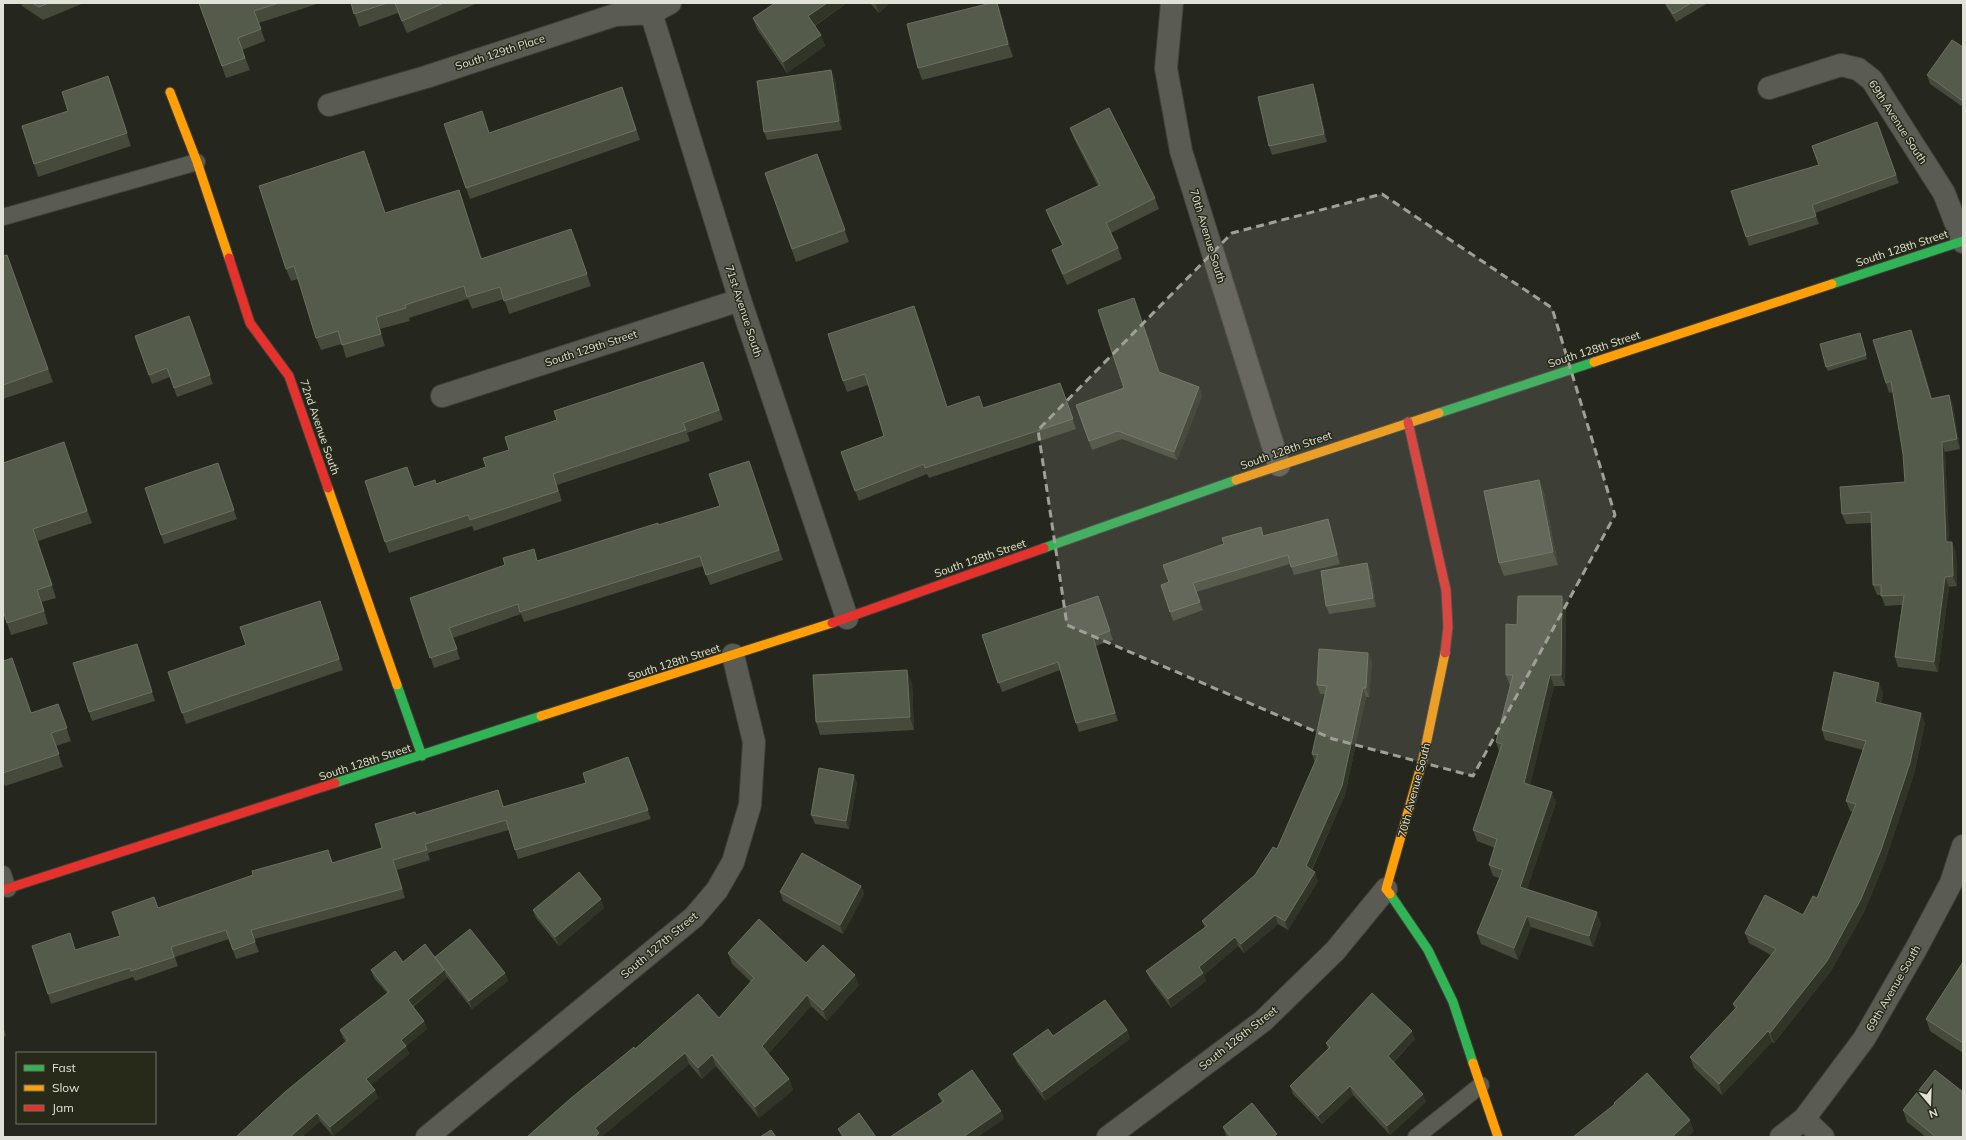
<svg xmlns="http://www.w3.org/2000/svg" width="1966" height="1140" font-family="Mulish,sans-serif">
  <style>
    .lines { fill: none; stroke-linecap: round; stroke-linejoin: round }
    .lane-casing { stroke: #404039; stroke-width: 18 }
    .street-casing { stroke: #404039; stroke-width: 24 }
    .fast-casing { stroke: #404039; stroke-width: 11 }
    .slow-casing { stroke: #404039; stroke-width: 11 }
    .jam-casing { stroke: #404039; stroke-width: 11 }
    .lane { stroke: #5a5b53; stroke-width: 16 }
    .street { stroke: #5a5b53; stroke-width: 22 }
    .fast { stroke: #30b455; stroke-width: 9 }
    .slow { stroke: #ff9f0a; stroke-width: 9 }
    .jam { stroke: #e5322d; stroke-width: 9 }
    .wall { fill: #454a3a }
    .shaded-wall { fill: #313527 }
    .building { fill: #555b4b; stroke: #6b7061 }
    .marked { fill: #9fa096; fill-opacity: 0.2; stroke: #9fa096; stroke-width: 3; stroke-dasharray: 8 5; stroke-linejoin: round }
    .labels { text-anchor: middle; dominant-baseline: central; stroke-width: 3; stroke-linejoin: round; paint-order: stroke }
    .street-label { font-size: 11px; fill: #e0e2d7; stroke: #282a19 }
  </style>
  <rect width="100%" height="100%" fill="#25261d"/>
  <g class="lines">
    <g class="lane-casing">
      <path id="lane" d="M 3,217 L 197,162
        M 3,874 L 8,889
        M 1416,1137 L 1481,1085"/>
    </g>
    <g class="street-casing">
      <path id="street" d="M 648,3 L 740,300 L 847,618
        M 1172,3 L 1166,68 L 1181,151 L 1279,465
        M 1769,88 L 1841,65 L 1858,69 L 1872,80 L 1944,193 L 1963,242
        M 329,105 L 426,77 L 615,15 L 652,13 L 670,3
        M 442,396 L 740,300
        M 1804,1119 L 1823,1137
        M 427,1137 L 694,917 L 717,890 L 733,862 L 750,805 L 754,742 L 733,655
        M 1108,1137 L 1263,1021 L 1335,951 L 1386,889
        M 1781,1137 L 1804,1119 L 1864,1039 L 1916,949 L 1951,883 L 1963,846"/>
    </g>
    <g class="fast-casing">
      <path id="fast" d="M 1832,284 L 1963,241
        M 1439,413 L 1594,362
        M 1044,548 L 1236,480
        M 397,685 L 422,756
        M 335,783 L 541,716
        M 1390,894 L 1428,950 L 1453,1002 L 1473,1063"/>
    </g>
    <g class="slow-casing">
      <path id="slow" d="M 170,92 L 197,162 L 229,258
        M 1594,362 L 1832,284
        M 1236,480 L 1439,413
        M 328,488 L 397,685
        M 541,716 L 832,623
        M 1390,894 L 1386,889 L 1423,759 L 1445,653
        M 1473,1063 L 1498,1137"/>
    </g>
    <g class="jam-casing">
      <path id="jam" d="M 229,258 L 250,323 L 289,376 L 328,488
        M 1408,422 L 1446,590 L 1448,627 L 1445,653
        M 832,623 L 1044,548
        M 3,890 L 335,783"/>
    </g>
    <use href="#lane" class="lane"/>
    <use href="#street" class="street"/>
    <use href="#fast" class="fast"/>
    <use href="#slow" class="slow"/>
    <use href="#jam" class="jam"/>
  </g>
  <path class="wall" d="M 21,3 L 84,3 L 43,20 L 22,6 Z
    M 199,3 L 320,3 L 259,23 L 265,41 L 242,50 L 250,70 L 226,78 Z
    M 351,3 L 478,3 L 407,33 L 398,13 L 359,27 Z
    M 775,3 L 847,3 L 815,26 L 821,35 L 825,46 L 787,73 L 757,29 L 753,18 Z
    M 870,3 L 889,3 L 879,13 Z
    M 997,3 L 1001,14 L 1013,57 L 922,80 L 918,68 Z
    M 1664,3 L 1708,3 L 1676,22 Z
    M 1963,47 L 1963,107 L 1930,84 L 1927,75 Z
    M 108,76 L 131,146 L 38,177 L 34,164 L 68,111 Z
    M 835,79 L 842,130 L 767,140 L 764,132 Z
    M 1316,93 L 1327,142 L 1272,155 L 1269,146 Z
    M 626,98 L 640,140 L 470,199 L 466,188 L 490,133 Z
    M 1877,122 L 1899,183 L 1815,213 L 1819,224 L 1749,246 L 1746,237 L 1819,165 Z
    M 1070,128 L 1155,198 L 1159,209 L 1111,233 L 1118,248 L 1122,259 L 1067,285 L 1056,261 L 1052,250 L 1062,245 L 1050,220 L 1046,210 L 1098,186 L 1074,139 Z
    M 817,154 L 849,242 L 796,262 L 765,173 Z
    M 369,163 L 385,213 L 459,190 L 482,258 L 576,241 L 591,286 L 509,314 L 504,299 L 472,309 L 468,299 L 409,318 L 410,321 L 380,329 L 385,346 L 346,358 L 342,344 L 321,350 L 316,338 L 298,279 L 291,281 L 286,269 Z
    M 7,255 L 53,382 L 3,399 L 3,256 Z
    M 189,316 L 213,384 L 177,397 L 170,377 L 152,384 L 135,336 Z
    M 918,316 L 947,407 L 983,408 L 1064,393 L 1076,429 L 929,478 L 927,474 L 859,501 L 841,452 L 884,436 L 868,385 L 847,392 L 843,381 Z
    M 1860,333 L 1867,359 L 1828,371 L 1826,367 Z
    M 1915,340 L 1932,398 L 1949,395 L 1953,405 L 1960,449 L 1945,452 L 1949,542 L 1956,552 L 1957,586 L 1949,587 L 1938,672 L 1898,667 L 1895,657 L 1902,605 L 1885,606 L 1881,595 L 1877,595 L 1873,585 L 1872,523 L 1846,524 L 1842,514 L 1905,482 L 1903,454 L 1893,392 L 1889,393 L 1886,383 Z
    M 703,362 L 723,420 L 687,433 L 690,441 L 557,485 L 562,501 L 474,531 L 472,526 L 389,553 L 385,542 L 414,487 L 436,484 L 486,467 L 509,450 L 557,420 Z
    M 1159,372 L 1199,387 L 1202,396 L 1177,460 L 1122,439 L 1092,450 L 1076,405 L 1124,388 Z
    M 64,442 L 92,523 L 38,541 L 56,598 L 42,602 L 48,624 L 11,635 L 3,611 Z
    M 218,463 L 237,519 L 164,544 L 145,488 Z
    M 752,471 L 783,560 L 710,585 L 703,566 L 524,622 L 521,614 L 453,638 L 460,659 L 434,668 L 410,598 L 658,525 L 720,506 Z
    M 1539,480 L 1544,493 L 1558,565 L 1504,576 L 1499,563 Z
    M 1328,519 L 1331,528 L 1340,564 L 1294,575 L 1290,564 L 1196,592 L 1203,610 L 1173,621 L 1170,612 L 1169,582 L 1264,536 Z
    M 1371,572 L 1376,607 L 1329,614 L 1326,606 Z
    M 1098,596 L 1113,640 L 1096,646 L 1118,721 L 1079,732 L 1076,723 L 1060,670 L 1002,692 L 982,635 Z
    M 1562,596 L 1566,607 L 1565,686 L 1554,686 L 1530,785 L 1552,792 L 1556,803 L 1527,889 L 1601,923 L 1593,947 L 1531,927 L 1518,960 L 1481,944 L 1477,933 L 1499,878 L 1493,876 L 1489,865 L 1495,848 L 1477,841 L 1473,830 L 1499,751 L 1496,742 L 1510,686 L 1506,675 L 1517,625 Z
    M 324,612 L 343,670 L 186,724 L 168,672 L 246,645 Z
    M 137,644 L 155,701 L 92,721 L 89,712 Z
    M 3,661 L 31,713 L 58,704 L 71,741 L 56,746 L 63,767 L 5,786 L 3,782 Z
    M 1372,661 L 1369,697 L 1366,697 L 1345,795 L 1312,870 L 1318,881 L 1288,930 L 1278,924 L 1244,953 L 1238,946 L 1204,975 L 1206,981 L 1171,1008 L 1150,979 L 1146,971 L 1205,928 L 1202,921 L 1255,875 L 1277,849 L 1315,762 L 1312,754 L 1325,694 L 1320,694 L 1317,685 Z
    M 912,683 L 914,730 L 820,735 L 816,722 Z
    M 1883,693 L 1881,703 L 1925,723 L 1914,774 L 1885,861 L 1865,910 L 1831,971 L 1774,1043 L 1772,1042 L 1722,1095 L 1694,1068 L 1690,1057 L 1735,1009 L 1733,1004 L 1771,955 L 1749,943 L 1745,933 L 1803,915 L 1817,898 L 1853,812 L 1850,811 L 1846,801 L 1863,750 L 1825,740 L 1822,730 Z
    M 628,757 L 651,819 L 518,859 L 509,830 L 428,853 L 430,860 L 397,870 L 405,898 L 254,939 L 259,952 L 236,959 L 229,939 L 175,957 L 178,966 L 135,981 L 133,977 L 51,1004 L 48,994 L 76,950 L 120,936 L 158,908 L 328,850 L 333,863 L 382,848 L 416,815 L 498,790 L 504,807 L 586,783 Z
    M 857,783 L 849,829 L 815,824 L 811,815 Z
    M 861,886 L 864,894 L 843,934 L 783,901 L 780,892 Z
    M 604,908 L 559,946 L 536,918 L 533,910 Z
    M 728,953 L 806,963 L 859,985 L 827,1021 L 811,1006 L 768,1054 L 789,1079 L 793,1090 L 759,1118 L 716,1066 L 702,1079 L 689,1064 L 601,1137 L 527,1137 L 635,1049 L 719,1018 L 751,982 L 732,964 Z
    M 435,957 L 505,973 L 508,981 L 472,1009 L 447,977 L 447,978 L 413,1007 L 424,1021 L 427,1029 L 406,1046 L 409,1054 L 371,1085 L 375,1090 L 378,1098 L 333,1136 L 320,1121 L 302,1137 L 236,1137 L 346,1042 L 343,1038 L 340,1030 L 387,993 L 374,978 L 371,970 L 403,962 Z
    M 1963,962 L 1963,1053 L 1930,1031 L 1926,1019 Z
    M 3,1026 L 6,1036 L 3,1037 Z
    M 1127,1030 L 1130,1039 L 1045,1101 L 1017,1063 L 1013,1054 L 1053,1036 Z
    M 1415,1039 L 1394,1062 L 1426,1102 L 1390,1135 L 1353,1095 L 1322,1124 L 1293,1094 L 1290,1086 L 1328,1049 L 1326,1043 Z
    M 938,1094 L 1001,1111 L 1004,1119 L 942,1103 Z
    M 1903,1110 L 1963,1137 L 1926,1137 L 1907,1122 Z
    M 1223,1127 L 1278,1137 L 1227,1137 L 1226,1135 Z
    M 838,1129 L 876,1137 L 842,1137 Z"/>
  <path class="shaded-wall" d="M 827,3 L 847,3 L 812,27 L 808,16 Z
    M 875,3 L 889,3 L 879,13 Z
    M 997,3 L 1001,14 L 1013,57 L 1008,44 Z
    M 821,35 L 825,46 L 787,73 L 783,62 Z
    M 831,70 L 835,79 L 842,130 L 839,121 Z
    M 108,76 L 112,89 L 131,146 L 127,133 Z
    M 1313,84 L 1316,93 L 1327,142 L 1324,134 Z
    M 459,190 L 486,271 L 481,259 Z
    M 914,306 L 918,316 L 950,417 L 947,407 Z
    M 376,317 L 380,329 L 385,346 L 381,334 Z
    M 1911,330 L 1915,340 L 1934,409 L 1931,399 Z
    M 1199,387 L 1202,396 L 1177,460 L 1174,452 Z
    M 1949,395 L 1953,405 L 1960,449 L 1957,439 Z
    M 64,442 L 69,455 L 92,523 L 87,511 Z
    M 1942,442 L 1945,452 L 1950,552 L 1946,542 Z
    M 1539,480 L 1544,493 L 1558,565 L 1553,552 Z
    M 1328,519 L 1331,528 L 1340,564 L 1337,555 Z
    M 33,529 L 38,541 L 56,598 L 52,585 Z
    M 1952,542 L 1956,552 L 1957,586 L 1953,576 Z
    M 1367,563 L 1371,572 L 1376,607 L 1373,598 Z
    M 1945,577 L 1949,587 L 1938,672 L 1934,662 Z
    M 37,590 L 42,602 L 48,624 L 44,611 Z
    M 1562,596 L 1566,607 L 1565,686 L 1561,675 Z
    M 1093,637 L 1096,646 L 1118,721 L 1115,713 Z
    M 137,644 L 140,652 L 155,701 L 152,692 Z
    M 1368,653 L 1372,661 L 1369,697 L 1366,688 Z
    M 907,670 L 912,683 L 914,730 L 910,717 Z
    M 1550,675 L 1554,686 L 1528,794 L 1524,783 Z
    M 1879,683 L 1883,693 L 1878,712 L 1875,702 Z
    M 1363,688 L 1366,697 L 1345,795 L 1309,875 L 1306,866 Z
    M 1921,713 L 1925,723 L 1914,774 L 1885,861 L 1865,910 L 1831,971 L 1774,1043 L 1770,1033 Z
    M 854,775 L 857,783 L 849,829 L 846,821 Z
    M 1552,792 L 1556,803 L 1524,898 L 1520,887 Z
    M 393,860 L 397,870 L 405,898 L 402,889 Z
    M 1315,872 L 1318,881 L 1288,930 L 1285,921 Z
    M 861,886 L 864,894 L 843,934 L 840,925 Z
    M 601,899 L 604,908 L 559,946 L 555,937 Z
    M 1597,912 L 1601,923 L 1593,947 L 1589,936 Z
    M 1275,915 L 1278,924 L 1244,953 L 1241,944 Z
    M 1527,916 L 1531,927 L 1518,960 L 1514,948 Z
    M 1235,937 L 1238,946 L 1204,975 L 1206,981 L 1171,1008 L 1168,999 L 1199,967 Z
    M 444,970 L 447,978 L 410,1008 L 408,1000 Z
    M 505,973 L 508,981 L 472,1009 L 469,1001 Z
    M 855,975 L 859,985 L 827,1021 L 823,1010 Z
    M 807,995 L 811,1006 L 766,1056 L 762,1046 Z
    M 424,1021 L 427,1029 L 406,1046 L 409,1054 L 369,1087 L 366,1079 L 401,1040 Z
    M 1127,1030 L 1130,1039 L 1045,1101 L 1042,1092 Z
    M 1412,1031 L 1415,1039 L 1391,1064 L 1388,1056 Z
    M 1768,1031 L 1772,1042 L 1722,1095 L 1719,1084 Z
    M 685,1053 L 689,1064 L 601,1137 L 595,1137 L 595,1128 Z
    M 712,1055 L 716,1066 L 702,1079 L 698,1068 Z
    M 789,1079 L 793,1090 L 759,1118 L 755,1107 Z
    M 1350,1086 L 1353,1095 L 1322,1124 L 1318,1116 Z
    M 375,1090 L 378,1098 L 333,1136 L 330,1127 Z
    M 1423,1094 L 1426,1102 L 1390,1135 L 1387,1126 Z
    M 1001,1111 L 1004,1119 L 978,1137 L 963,1137 Z
    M 317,1113 L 320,1121 L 302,1137 L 290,1137 Z
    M 1690,1120 L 1694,1131 L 1688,1137 L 1672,1137 Z"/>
  <path class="building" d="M 32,3 L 49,3 L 39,7 Z
    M 199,3 L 279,3 L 254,11 L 261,29 L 238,38 L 245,58 L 222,66 Z
    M 351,3 L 387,3 L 354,14 Z
    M 395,3 L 444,3 L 402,21 Z
    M 775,3 L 827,3 L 808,16 L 821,35 L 783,62 L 753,18 Z
    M 991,3 L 997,3 L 1008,44 L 918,68 L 907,24 Z
    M 1666,3 L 1691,3 L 1673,14 Z
    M 1952,40 L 1963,47 L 1963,101 L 1927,75 Z
    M 831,70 L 839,121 L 764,132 L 757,81 Z
    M 108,76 L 127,133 L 34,164 L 22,126 L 68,111 L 62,92 Z
    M 1313,84 L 1324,134 L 1269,146 L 1258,97 Z
    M 622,87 L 636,130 L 466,188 L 444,124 L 482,111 L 489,133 Z
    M 1109,108 L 1155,198 L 1106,223 L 1118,248 L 1063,274 L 1052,250 L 1063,245 L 1046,210 L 1100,185 L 1070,128 Z
    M 1877,122 L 1896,175 L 1812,205 L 1816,216 L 1746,237 L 1731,191 L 1819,165 L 1812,146 Z
    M 364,151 L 385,213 L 459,190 L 481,259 L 571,229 L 587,274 L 504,301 L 500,287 L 467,297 L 464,286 L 405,305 L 406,308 L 376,317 L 381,334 L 342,345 L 338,331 L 316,338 L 294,266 L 286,269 L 259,186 Z
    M 817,154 L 845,230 L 792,249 L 765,173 Z
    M 7,255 L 48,369 L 3,385 L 3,256 Z
    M 1134,298 L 1159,372 L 1199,387 L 1174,452 L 1118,431 L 1089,441 L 1076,405 L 1124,388 L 1098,310 Z
    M 914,306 L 947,407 L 979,396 L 983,408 L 1060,383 L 1073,419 L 925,468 L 924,464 L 855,491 L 841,452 L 884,436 L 865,374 L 843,381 L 828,334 Z
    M 189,316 L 210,375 L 174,388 L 167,368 L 149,375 L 135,336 Z
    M 1911,330 L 1931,399 L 1949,395 L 1957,439 L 1942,442 L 1946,542 L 1952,542 L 1953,576 L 1945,577 L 1934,662 L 1895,657 L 1904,595 L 1881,596 L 1881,585 L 1873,585 L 1871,512 L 1842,514 L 1840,487 L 1905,482 L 1903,454 L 1891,381 L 1886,383 L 1873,340 Z
    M 1860,333 L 1866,355 L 1826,367 L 1820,344 Z
    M 703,362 L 719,410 L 683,423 L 686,430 L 553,474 L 558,491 L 470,520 L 468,515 L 385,542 L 365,481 L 407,467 L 414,487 L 435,480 L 436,484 L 486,467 L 483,458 L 509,450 L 505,437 L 557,420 L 554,411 Z
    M 64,442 L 87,511 L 33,529 L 52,585 L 37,590 L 44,611 L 7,623 L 3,611 L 3,463 Z
    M 749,461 L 779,550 L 706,575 L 700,556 L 520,612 L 518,604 L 449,628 L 457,649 L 430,658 L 410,598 L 505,565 L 503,558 L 534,549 L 537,561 L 658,523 L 658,525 L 720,506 L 709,474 Z
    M 218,463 L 234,510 L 161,535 L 145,488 Z
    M 1539,480 L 1553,552 L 1499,563 L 1484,491 Z
    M 1328,519 L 1337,555 L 1291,567 L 1288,555 L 1193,583 L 1200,602 L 1170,612 L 1161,585 L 1169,582 L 1163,565 L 1224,544 L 1222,538 L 1261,527 L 1263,536 Z
    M 1367,563 L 1373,598 L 1326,606 L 1321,571 Z
    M 1098,596 L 1110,631 L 1093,637 L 1115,713 L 1076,723 L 1058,662 L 998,683 L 982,635 Z
    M 1518,596 L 1562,596 L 1561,675 L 1550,675 L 1524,783 L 1552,792 L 1520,887 L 1597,912 L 1589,936 L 1527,916 L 1514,948 L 1477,933 L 1503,870 L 1489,865 L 1497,839 L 1473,830 L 1502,744 L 1496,742 L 1513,675 L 1506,675 L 1506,624 L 1517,625 Z
    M 320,601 L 339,659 L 182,713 L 168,672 L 246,645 L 240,627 Z
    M 137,644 L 152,692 L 89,712 L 73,663 Z
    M 1319,649 L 1368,653 L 1366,688 L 1363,688 L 1342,786 L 1306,866 L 1315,872 L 1285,921 L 1275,915 L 1241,944 L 1235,937 L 1199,967 L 1203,973 L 1168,999 L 1146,971 L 1207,926 L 1202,921 L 1255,875 L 1273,847 L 1277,849 L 1318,755 L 1312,754 L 1327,686 L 1317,685 Z
    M 12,658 L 31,713 L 58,704 L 67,728 L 51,733 L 59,754 L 3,773 L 3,661 Z
    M 907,670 L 910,717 L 816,722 L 813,675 Z
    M 1834,672 L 1879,683 L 1875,702 L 1921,713 L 1910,763 L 1881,850 L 1861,899 L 1827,961 L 1770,1033 L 1768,1031 L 1719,1084 L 1690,1057 L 1737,1007 L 1733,1004 L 1776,949 L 1745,933 L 1765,895 L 1803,915 L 1813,896 L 1817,898 L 1856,804 L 1846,801 L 1866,741 L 1822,730 Z
    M 628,757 L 648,810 L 515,850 L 506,820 L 425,844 L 427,850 L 393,860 L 402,889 L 251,930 L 255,942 L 233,950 L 226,930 L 171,947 L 174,957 L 131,971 L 130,968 L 48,994 L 32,946 L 70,933 L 75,950 L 120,936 L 112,912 L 154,897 L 158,908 L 253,875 L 252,871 L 328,850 L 332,863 L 382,848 L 375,824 L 415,812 L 416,815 L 498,790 L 503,807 L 586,783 L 583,773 Z
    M 819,768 L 854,775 L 846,821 L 811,815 Z
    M 802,853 L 861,886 L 840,925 L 780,892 Z
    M 579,872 L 601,899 L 555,937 L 533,910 Z
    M 759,919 L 806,963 L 823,945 L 855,975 L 823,1010 L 807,995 L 762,1046 L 789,1079 L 755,1107 L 712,1055 L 698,1068 L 685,1053 L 595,1128 L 599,1133 L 595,1137 L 527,1137 L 570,1099 L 634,1047 L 635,1049 L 698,994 L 719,1018 L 754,978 L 728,953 Z
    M 470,929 L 505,973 L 469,1001 L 435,957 Z
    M 425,944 L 444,970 L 408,1000 L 424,1021 L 401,1040 L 406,1046 L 366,1079 L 375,1090 L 330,1127 L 317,1113 L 290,1137 L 236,1137 L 285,1092 L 348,1040 L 340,1030 L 389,992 L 371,970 L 395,951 L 403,962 Z
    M 1963,962 L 1963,1043 L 1926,1019 Z
    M 1372,993 L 1412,1031 L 1388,1056 L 1423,1094 L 1387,1126 L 1350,1086 L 1318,1116 L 1290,1086 L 1330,1047 L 1326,1043 Z
    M 1105,1000 L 1127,1030 L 1042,1092 L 1013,1054 L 1048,1029 L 1053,1036 Z
    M 972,1070 L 1001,1111 L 963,1137 L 890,1137 L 944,1101 L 938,1094 Z
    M 1935,1070 L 1963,1092 L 1963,1137 L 1936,1137 L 1903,1110 Z
    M 1647,1073 L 1690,1120 L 1672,1137 L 1573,1137 L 1615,1104 L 1614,1103 Z
    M 1252,1103 L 1277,1134 L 1273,1137 L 1231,1137 L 1223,1127 Z
    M 859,1113 L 876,1137 L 844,1137 L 838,1129 Z
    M 771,1130 L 776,1137 L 760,1137 Z"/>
  <path class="marked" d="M 1382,194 L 1552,308 L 1615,515 L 1473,776 L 1333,739 L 1067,625 L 1038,430 L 1232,233 Z"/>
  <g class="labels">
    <g class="street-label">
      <text transform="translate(500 52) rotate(-18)">South 129th Place</text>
      <text transform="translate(1898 122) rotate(57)">69th Avenue South</text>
      <text transform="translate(1208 236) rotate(73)">70th Avenue South</text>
      <text transform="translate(1902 248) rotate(-18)">South 128th Street</text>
      <text transform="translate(744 311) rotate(72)">71st Avenue South</text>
      <text transform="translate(591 348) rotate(-18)">South 129th Street</text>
      <text transform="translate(1594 349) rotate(-18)">South 128th Street</text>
      <text transform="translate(320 427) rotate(71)">72nd Avenue South</text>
      <text transform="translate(1286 450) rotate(-19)">South 128th Street</text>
      <text transform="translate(980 558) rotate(-19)">South 128th Street</text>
      <text transform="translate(674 662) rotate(-18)">South 128th Street</text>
      <text transform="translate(365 762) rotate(-18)">South 128th Street</text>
      <text transform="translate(1414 790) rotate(-75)">70th Avenue South</text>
      <text transform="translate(659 945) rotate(-40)">South 127th Street</text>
      <text transform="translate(1893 988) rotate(-60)">69th Avenue South</text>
      <text transform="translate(1238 1038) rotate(-38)">South 126th Street</text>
    </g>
  </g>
  <rect width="1966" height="1140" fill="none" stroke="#e0e2d7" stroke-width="8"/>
  <rect x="16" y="1052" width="140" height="72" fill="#282a19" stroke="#727465"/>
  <rect x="24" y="1065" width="20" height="6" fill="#30b455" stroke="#727465"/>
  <text x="52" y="1072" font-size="12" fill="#e0e2d7">Fast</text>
  <rect x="24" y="1085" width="20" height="6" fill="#ff9f0a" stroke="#727465"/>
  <text x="52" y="1092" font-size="12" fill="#e0e2d7">Slow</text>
  <rect x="24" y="1105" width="20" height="6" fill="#e5322d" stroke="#727465"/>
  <text x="52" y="1112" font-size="12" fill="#e0e2d7">Jam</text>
  <g transform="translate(1930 1104) rotate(161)" stroke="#282a19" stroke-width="3" paint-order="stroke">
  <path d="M0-3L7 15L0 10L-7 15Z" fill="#e0e2d7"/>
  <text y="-6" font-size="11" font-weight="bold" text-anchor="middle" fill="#e0e2d7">N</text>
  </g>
</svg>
